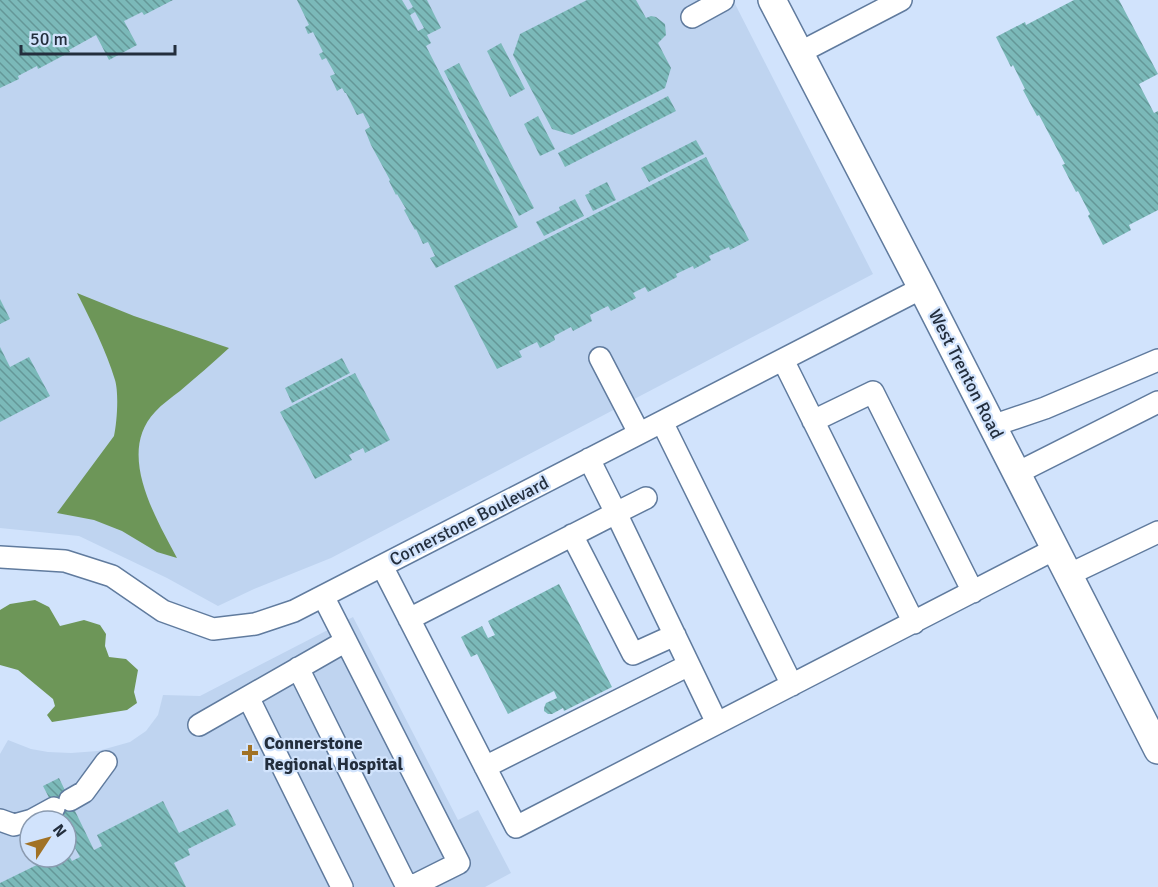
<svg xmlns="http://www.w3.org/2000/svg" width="1158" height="887" font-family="Signika,sans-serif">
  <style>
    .built { fill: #bfd4f0; fill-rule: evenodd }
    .water { fill: #6d9658 }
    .building { fill: url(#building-back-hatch); fill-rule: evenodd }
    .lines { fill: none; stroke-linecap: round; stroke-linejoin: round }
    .minor-casing { stroke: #607b9e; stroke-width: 24 }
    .major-casing { stroke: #607b9e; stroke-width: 30 }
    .minor { stroke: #fff; stroke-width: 21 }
    .major { stroke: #fff; stroke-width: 27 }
    .poi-dot { fill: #a17225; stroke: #d1e3fc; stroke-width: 2 }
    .labels { text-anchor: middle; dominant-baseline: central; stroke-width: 4.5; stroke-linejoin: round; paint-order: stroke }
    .street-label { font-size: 18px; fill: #232e3d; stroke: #d1e3fc }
    .poi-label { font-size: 18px; font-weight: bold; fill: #232e3d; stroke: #d1e3fc; text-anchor: start }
  </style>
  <defs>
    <pattern id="building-back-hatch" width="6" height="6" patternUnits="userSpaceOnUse" patternTransform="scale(1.5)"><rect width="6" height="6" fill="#7bb9b9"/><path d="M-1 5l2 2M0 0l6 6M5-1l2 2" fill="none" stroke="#649798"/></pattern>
  </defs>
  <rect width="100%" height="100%" fill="#d1e3fc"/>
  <path class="built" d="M 0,0 L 733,0 L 873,274 L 331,558 L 254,589 L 218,606 L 167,578 L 79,536 L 0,528 Z
    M 353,617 L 458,820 L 478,810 L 511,873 L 485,887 L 0,887 L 0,754 L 8,740 L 31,749 L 48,752 L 71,753 L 98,751 L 130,742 L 146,731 L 158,715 L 163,695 L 200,696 ZM 30,821 L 66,821 L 66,857 L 30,857 Z"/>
  <path class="water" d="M 77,293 L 134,316 L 229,348 C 213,363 196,377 180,391 C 171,398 162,404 155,412 C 116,453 156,518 177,558 L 157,552 L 122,531 L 94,520 L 57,513 L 114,436 C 117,423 119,393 115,380 C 106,350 91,321 77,293 Z
    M 35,600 L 49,607 L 60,626 L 84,620 L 100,625 L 106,634 L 105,646 L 109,657 L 126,659 L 138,670 L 134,692 L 137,703 L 127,710 L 52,722 L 47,715 L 55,706 L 53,699 L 18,670 L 0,665 L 0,610 L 10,604 Z"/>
  <path class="building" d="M 0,0 L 173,0 L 144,15 L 142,12 L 124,21 L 137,45 L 109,60 L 96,35 L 69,50 L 70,52 L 38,69 L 37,66 L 18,76 L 19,79 L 0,88 Z
    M 297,0 L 402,0 L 408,10 L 413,7 L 409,0 L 427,0 L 441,28 L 427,35 L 431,43 L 426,46 L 518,227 L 436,268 L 430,258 L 435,256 L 428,242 L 423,244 L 416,229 L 415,230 L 404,210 L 406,209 L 397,194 L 396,195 L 389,181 L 390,180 L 371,145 L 365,130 L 370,127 L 363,113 L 357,115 L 346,93 L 345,93 L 342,88 L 337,91 L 330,76 L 335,74 L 326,58 L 322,60 L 319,54 L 323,52 L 313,32 L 308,34 L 305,27 L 309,25 ZM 415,12 L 424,28 L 418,31 L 410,15 Z
    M 587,0 L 636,0 L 646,18 L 651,16 L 656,17 L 665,24 L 666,35 L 658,43 L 671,68 L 665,88 L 572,135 L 552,129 L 513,55 L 520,34 Z
    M 1074,0 L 1119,0 L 1158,74 L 1139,84 L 1154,113 L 1158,111 L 1158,210 L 1129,225 L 1131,230 L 1103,245 L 1088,216 L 1090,214 L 1078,191 L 1076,192 L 1062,165 L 1065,164 L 1039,115 L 1037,116 L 1023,90 L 1025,89 L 1013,65 L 1011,67 L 996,37 L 1025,22 L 1026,25 Z
    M 501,43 L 525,89 L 510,97 L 487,51 Z
    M 459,63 L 534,208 L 519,216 L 444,71 Z
    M 668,96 L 676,111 L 565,167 L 558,153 Z
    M 538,116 L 555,149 L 540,156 L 524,124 Z
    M 696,140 L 704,154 L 649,182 L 641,168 Z
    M 706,157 L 749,240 L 730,250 L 729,247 L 709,256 L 711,260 L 694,269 L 693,266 L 676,274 L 677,277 L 648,292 L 645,287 L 633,293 L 636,298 L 611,311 L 608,306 L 590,315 L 592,321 L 573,331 L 571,327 L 554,336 L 555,340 L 540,348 L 537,342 L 519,351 L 522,357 L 497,369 L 454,286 Z
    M 607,182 L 616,200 L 593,211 L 585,195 L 590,193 L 589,191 Z
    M 575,199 L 584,216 L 544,236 L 536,222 L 560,210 L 559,207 Z
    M 0,299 L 10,319 L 0,324 Z
    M 0,347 L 10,367 L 29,357 L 50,396 L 0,422 Z
    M 342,358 L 350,373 L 292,403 L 285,388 Z
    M 355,373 L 390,440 L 365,453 L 363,448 L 349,455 L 352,460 L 315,479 L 280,412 Z
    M 559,584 L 612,687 L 564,711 L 563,708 L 552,714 L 548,714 L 544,711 L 544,708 L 546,703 L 557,698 L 554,691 L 508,714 L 477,654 L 471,657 L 461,637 L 482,626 L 488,638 L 495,635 L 488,621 Z
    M 59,778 L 94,850 L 102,846 L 97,835 L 163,801 L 179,833 L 228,809 L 236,825 L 188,849 L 190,855 L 174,863 L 186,887 L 0,887 L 0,883 L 53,857 L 66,857 L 66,850 L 72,861 L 80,857 L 66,832 L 66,821 L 61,821 L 43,786 Z"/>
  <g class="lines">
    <g class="minor-casing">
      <path id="minor" d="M 692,17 L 723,0
        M 799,53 L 901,0
        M 600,358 L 639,433
        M 783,360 L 914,623
        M 813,421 L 873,392 L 973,592
        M 662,422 L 792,685
        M 992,426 L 1045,408 L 1158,360
        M 589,459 L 616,513 L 646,498
        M 1017,473 L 1158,402
        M 572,535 L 633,654 L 675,635
        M 0,557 L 65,561 L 112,576 L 163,611 L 213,629 L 255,624 L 294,611 L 922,288
        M 382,566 L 516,827 L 1055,549
        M 1068,575 L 1158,532
        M 323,596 L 459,863 L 411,887
        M 409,619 L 616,513 L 717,723
        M 298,668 L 407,887
        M 248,697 L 342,887
        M 199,725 L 346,641
        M 485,767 L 689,665
        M 70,800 L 84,792 L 106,762
        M 0,820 L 14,825 L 32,820 L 54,808"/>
    </g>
    <g class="major-casing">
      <path id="major" d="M 772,0 L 922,288 L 1158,750"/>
    </g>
    <use href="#minor" class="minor"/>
    <use href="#major" class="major"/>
  </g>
  <path class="poi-dot" d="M247 744h6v6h6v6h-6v6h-6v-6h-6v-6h6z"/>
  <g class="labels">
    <g class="street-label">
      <text transform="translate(966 374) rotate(63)">West Trenton Road</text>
      <text transform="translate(469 521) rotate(-27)">Cornerstone Boulevard</text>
    </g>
    <g class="poi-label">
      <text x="264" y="743">Connerstone<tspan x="264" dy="21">Regional Hospital</tspan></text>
    </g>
  </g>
  <g transform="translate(48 839) rotate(54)"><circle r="28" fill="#d1e3fc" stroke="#8b9bb0" stroke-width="1.5"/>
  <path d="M0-4.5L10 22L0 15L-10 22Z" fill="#a17225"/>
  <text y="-9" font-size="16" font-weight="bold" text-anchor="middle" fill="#232e3d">N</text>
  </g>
  <path d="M21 45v9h154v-9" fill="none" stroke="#232e3d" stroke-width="3"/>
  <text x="30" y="45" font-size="18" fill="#232e3d" stroke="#d1e3fc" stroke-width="4.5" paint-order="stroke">50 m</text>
</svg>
